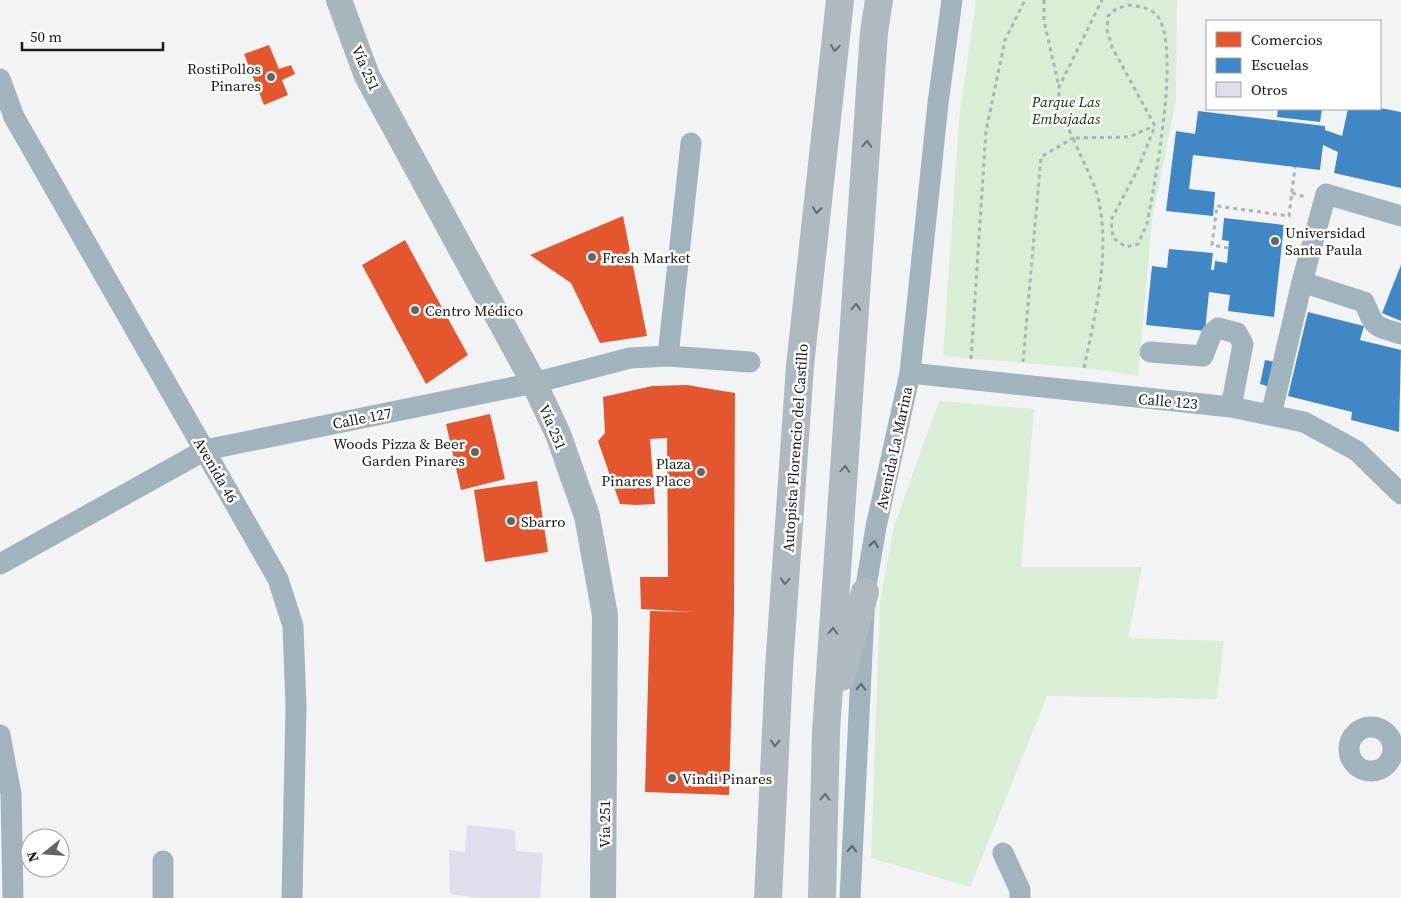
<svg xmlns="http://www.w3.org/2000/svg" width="1401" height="898" font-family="'Source Serif 4',serif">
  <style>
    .green { fill: #d9eed5 }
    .shops { fill: #e4572e }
    .schools { fill: #3f88c5 }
    .building { fill: #dddfec }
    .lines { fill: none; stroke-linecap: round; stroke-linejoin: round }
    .path { stroke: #a9b3ba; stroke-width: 3; stroke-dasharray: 4 4; stroke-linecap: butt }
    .minor { stroke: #a1b3bd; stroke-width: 21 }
    .major { stroke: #a7b5bd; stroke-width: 26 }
    .highway { stroke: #afbac0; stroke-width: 28 }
    .oneway { stroke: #646a6e }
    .oneway2 { stroke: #5d666c }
    .poi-dot { fill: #656567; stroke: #fff; stroke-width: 2 }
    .labels { text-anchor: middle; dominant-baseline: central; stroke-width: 5; stroke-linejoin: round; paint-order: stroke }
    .poi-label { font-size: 15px; fill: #19191b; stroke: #fff; text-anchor: start }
    .street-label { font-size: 15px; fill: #19191b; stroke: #fff }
    .park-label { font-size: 15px; font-style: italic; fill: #0f3303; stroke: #fff }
  </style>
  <rect width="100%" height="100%" fill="#f2f3f5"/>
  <path class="green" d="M 976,0 L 1177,0 L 1176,100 L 1152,221 L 1138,376 L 1084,368 L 943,356 L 959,119 Z
    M 939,401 L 1034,409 L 1021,567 L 1142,567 L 1128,638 L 1224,641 L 1217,699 L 1047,696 L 970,887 L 871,858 L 880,602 L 894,526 Z"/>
  <path class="shops" d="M 269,45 L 279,69 L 291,65 L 295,74 L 282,80 L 288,95 L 264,105 L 244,54 Z
    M 623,216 L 647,336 L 600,343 L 571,283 L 530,255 Z
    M 405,240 L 468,355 L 426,384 L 362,265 Z
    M 687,385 L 735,393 L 734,613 L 729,795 L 645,792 L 650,611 L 695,612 L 641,609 L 640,577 L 668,577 L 667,438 L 650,439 L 655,504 L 636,505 L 620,504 L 598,441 L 605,433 L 603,397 L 652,386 Z
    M 490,414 L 505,479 L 461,490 L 446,424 Z
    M 537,481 L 548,552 L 485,562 L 474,490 Z"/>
  <path class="schools" d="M 1380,108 L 1401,112 L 1401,188 L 1334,173 L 1338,152 L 1323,145 L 1320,170 L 1193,155 L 1189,189 L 1215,192 L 1213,216 L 1166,211 L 1176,131 L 1195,134 L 1198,111 L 1325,126 L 1325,130 L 1342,136 L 1348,109 Z
    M 1278,109 L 1322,109 L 1320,122 L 1277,117 Z
    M 1224,218 L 1284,225 L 1274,317 L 1228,311 L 1230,295 L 1209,292 L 1205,331 L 1146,325 L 1152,266 L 1167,268 L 1169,249 L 1213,253 L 1211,270 L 1214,270 L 1215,261 L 1227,263 L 1229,241 L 1222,240 Z
    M 1401,265 L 1401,321 L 1382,313 Z
    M 1308,312 L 1364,326 L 1360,340 L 1401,350 L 1399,432 L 1351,420 L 1352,412 L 1288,396 Z
    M 1265,360 L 1276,362 L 1270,387 L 1260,384 Z"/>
  <path class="building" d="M 467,825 L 515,830 L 516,851 L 543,853 L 540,898 L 478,898 L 450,894 L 449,850 L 465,852 Z"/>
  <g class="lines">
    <path class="path" d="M 1044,0 L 1044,21 L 1059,87
      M 1128,5 C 1139,6 1154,8 1160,20 C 1179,58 1155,180 1147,224 L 1138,244 L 1126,247 L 1113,238 L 1111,220 L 1137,171 L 1155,126 L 1112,47 L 1107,30 L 1108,16 L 1116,9 Z
      M 1292,193 L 1305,197
      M 1228,248 L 1212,245 L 1217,206 L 1289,216 L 1295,167
      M 971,359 L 986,131 L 1005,40 L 1025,0
      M 1023,362 L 1041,157 L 1073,138 L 1059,110 L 1059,87 L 1102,0
      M 1084,368 C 1095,315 1112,248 1097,194 C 1091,175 1080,156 1073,138 L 1129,137 L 1154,126"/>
    <path class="minor" d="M 0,79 L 14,117 L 278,579 L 293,626 L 296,706 L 292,898
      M 1302,282 L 1326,194 L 1401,216
      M 1150,352 L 1203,356 L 1212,333 L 1218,328 L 1237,333 L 1243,344 L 1231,407
      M 668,356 L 691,143
      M 910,373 L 1231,407 L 1304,422 L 1357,451 L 1401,494
      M 1271,415 L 1302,282 L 1364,302 C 1376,329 1372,325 1401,334
      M 0,564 L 205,450 L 534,383 L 630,358 L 668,356 L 750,362
      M1349 749a22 22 0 1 1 44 0a22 22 0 1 1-44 0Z
      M 0,735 L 11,794 L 13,898
      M 1003,853 L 1020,890 L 1020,898
      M 163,898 L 163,861
      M 850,898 L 865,592 L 876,527 L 910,373 L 938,103 L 952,0"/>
    <path class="major" d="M 339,0 L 367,76 L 534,383 L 558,434 L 587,516 L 605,615 L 603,898"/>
    <path class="highway" d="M 841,677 L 865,592
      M 768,898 L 779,668 L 800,366 L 840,0
      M 822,898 L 826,732 L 874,32 L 879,0"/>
  </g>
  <defs><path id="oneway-chevron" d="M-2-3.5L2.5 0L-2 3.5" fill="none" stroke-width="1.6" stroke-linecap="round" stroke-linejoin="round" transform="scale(1.25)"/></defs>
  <g class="oneway">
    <use href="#oneway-chevron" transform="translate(835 48) rotate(96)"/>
    <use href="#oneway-chevron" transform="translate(867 144) rotate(-86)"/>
    <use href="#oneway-chevron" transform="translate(817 210) rotate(96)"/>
    <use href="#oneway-chevron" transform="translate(856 307) rotate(-86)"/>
    <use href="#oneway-chevron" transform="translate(845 469) rotate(-86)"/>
    <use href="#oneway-chevron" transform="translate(785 581) rotate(94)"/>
    <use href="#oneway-chevron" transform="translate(833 631) rotate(-86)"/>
    <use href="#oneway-chevron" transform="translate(775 743) rotate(93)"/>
    <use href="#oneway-chevron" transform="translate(825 797) rotate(-89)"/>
  </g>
  <g class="oneway2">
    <use href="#oneway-chevron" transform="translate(874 544) rotate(-80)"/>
    <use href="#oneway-chevron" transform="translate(861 687) rotate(-87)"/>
    <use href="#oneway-chevron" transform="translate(852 849) rotate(-87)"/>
  </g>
  <g class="poi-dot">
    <circle cx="271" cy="77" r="5"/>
    <circle cx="1275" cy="241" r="5"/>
    <circle cx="592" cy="257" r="5"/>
    <circle cx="415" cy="310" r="5"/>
    <circle cx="475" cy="452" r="5"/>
    <circle cx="701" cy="472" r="5"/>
    <circle cx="511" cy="521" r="5"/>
    <circle cx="672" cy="778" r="5"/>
  </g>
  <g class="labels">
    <g class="poi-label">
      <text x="261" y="68" text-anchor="end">RostiPollos<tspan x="261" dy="17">Pinares</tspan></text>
      <text x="1285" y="232">Universidad<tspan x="1285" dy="17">Santa Paula</tspan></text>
      <text x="602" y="257">Fresh Market</text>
      <text x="425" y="310">Centro Médico</text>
      <text x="465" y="443" text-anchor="end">Woods Pizza &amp; Beer<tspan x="465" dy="17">Garden Pinares</tspan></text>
      <text x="691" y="463" text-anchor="end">Plaza<tspan x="691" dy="17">Pinares Place</tspan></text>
      <text x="521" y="521">Sbarro</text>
      <text x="682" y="778">Vindi Pinares</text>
    </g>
    <g class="street-label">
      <text transform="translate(366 68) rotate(66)">Vía 251</text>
      <text transform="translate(1168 401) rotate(5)">Calle 123</text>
      <text transform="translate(362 418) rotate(-11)">Calle 127</text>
      <text transform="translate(553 427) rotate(67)">Vía 251</text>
      <text transform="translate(795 448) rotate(-86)">Autopista Florencio del Castillo</text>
      <text transform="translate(894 448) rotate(-78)">Avenida La Marina</text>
      <text transform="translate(216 470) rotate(60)">Avenida 46</text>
      <text transform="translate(604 824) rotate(-90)">Vía 251</text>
    </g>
    <g class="park-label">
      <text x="1066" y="101">Parque Las<tspan x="1066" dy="17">Embajadas</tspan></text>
    </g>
  </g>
  <rect x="1206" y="20" width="175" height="90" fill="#ffffff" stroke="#a3a3a4"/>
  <rect x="1216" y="32" width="25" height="15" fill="#e4572e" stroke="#a3a3a4"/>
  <text x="1251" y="45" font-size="15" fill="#19191b">Comercios</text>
  <rect x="1216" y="58" width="25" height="15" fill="#3f88c5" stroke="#a3a3a4"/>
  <text x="1251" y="70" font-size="15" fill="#19191b">Escuelas</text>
  <rect x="1216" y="82" width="25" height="15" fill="#dddfec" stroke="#a3a3a4"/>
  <text x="1251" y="95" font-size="15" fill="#19191b">Otros</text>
  <g transform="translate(45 853) rotate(253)"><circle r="24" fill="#ffffff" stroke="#a3a3a4"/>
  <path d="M0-4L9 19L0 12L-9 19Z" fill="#656567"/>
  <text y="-8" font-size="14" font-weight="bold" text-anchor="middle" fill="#19191b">N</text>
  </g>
  <path d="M22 42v8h141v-8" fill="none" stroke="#19191b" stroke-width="2.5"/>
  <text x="30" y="42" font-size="15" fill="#19191b" stroke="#ffffff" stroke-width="4" paint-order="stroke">50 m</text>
</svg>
